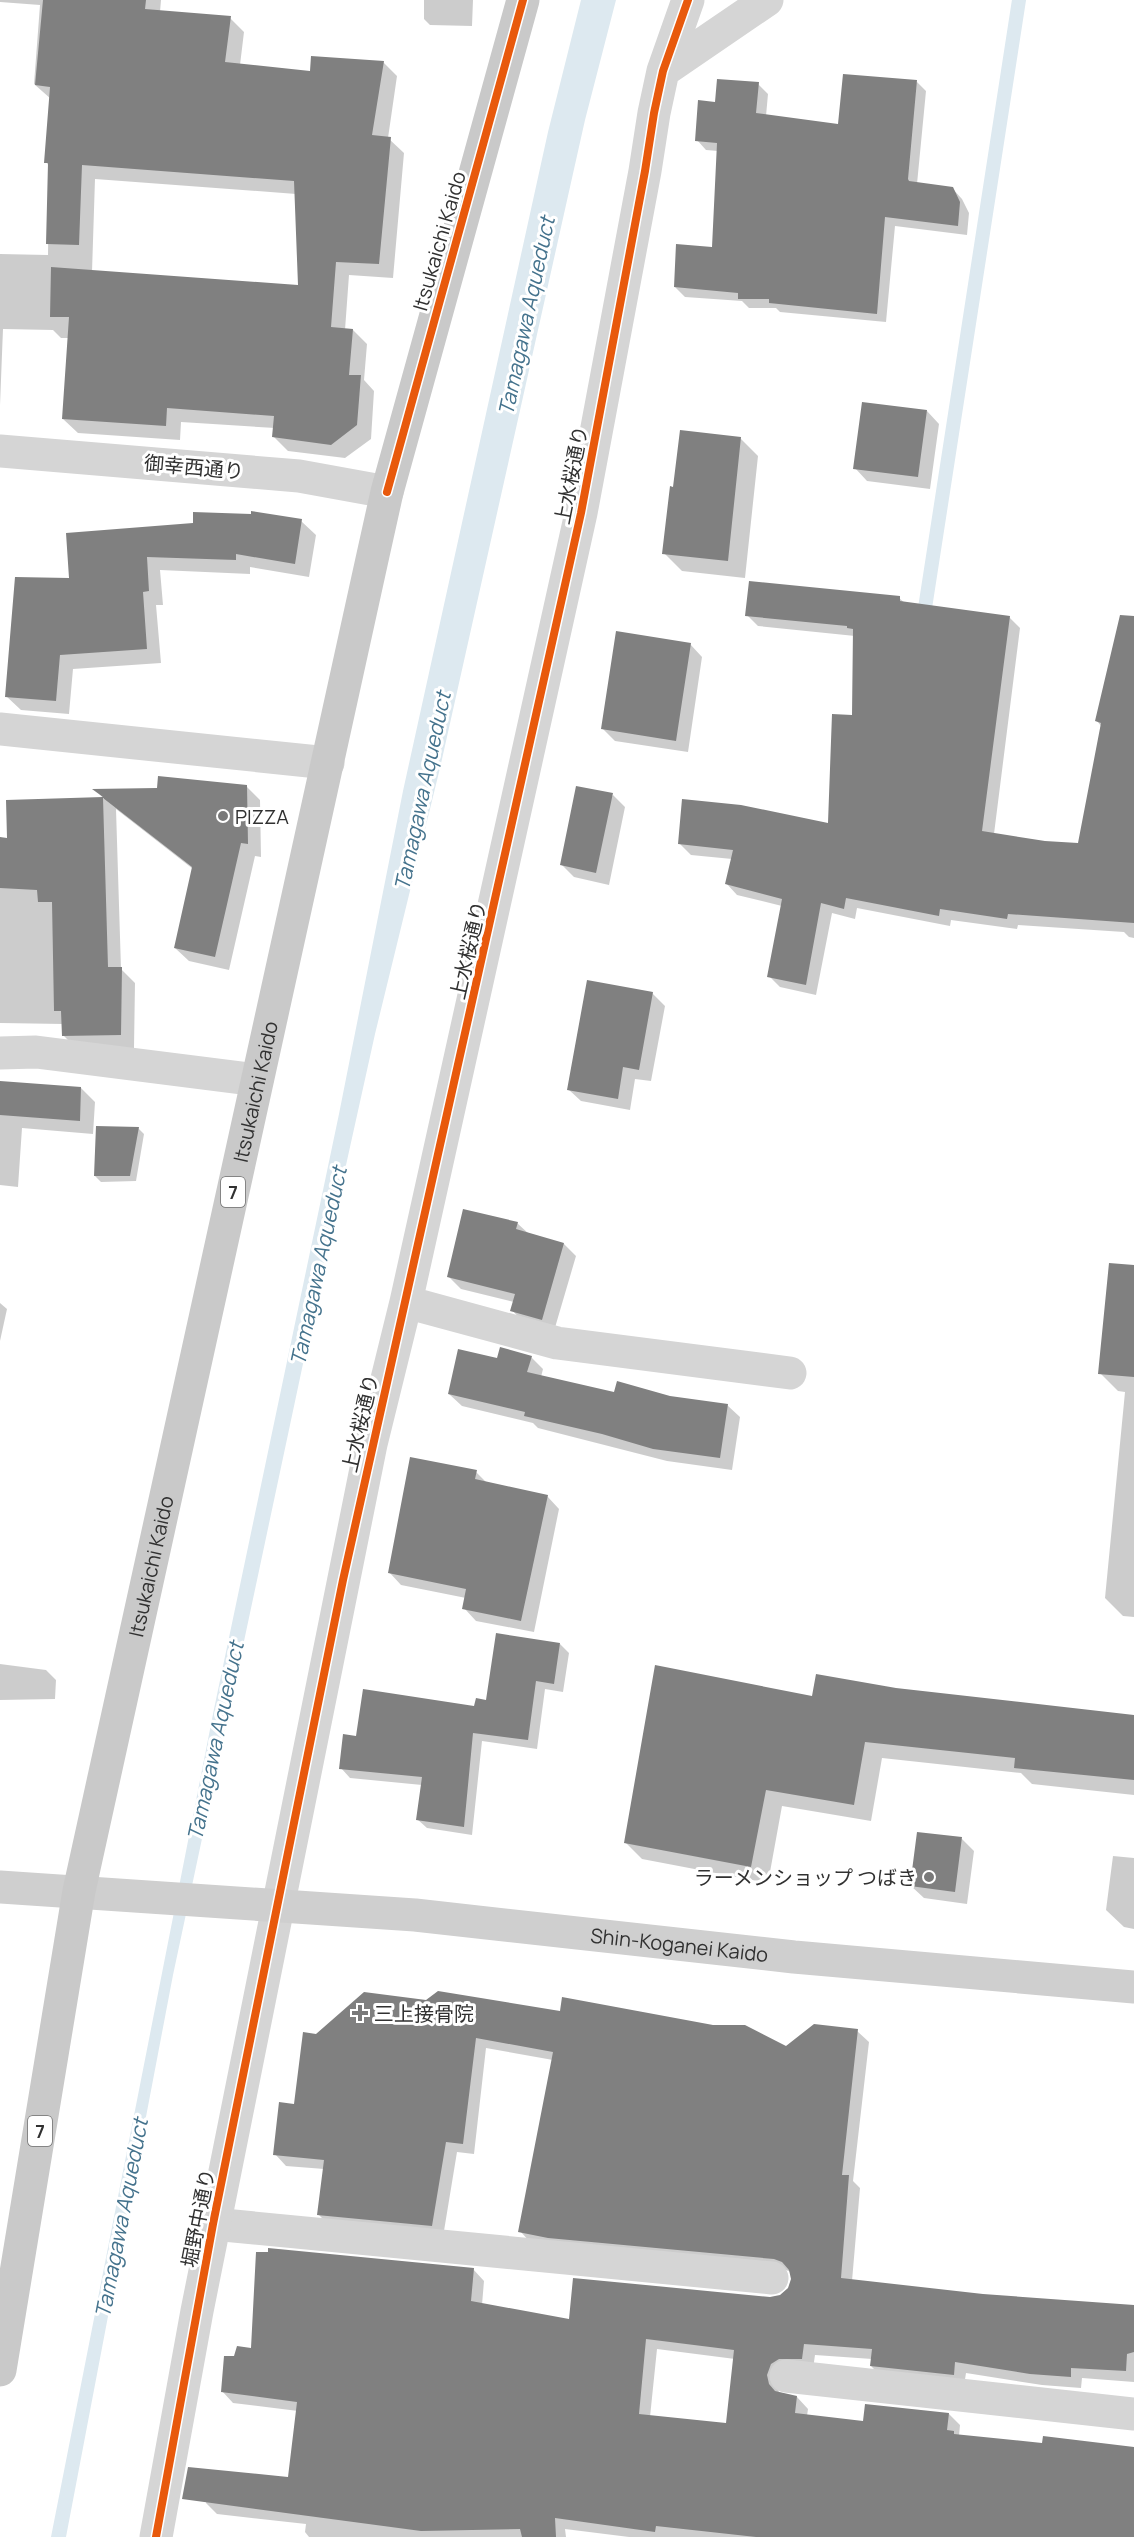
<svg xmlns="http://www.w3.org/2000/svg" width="1134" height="2537" font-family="Manrope,'Noto Sans JP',sans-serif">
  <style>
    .water { fill: #dde9f0 }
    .shadow { fill: #0003; fill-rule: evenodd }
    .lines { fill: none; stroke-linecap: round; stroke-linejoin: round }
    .stream { stroke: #dde9f0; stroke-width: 14 }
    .building { fill: #808080; fill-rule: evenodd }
    .minor { stroke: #d5d5d5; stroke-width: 33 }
    .tertiary { stroke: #d5d5d5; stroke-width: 33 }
    .secondary { stroke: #cfcfcf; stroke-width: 33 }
    .primary { stroke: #c9c9c9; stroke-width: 33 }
    .cycleway-casing { stroke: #fff; stroke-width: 11 }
    .cycleway { stroke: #e8590c; stroke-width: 8 }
    .poi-dot { fill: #797979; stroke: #fff; stroke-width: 2 }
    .labels { text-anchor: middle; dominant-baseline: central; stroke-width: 6; stroke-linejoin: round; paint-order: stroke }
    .shield { fill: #fff; stroke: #6f6f6f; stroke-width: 1.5 }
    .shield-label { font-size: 18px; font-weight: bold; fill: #313131 }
    .street-label { font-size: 20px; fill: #313131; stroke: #fff }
    .poi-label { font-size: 20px; fill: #313131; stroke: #fff; text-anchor: start }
    .water-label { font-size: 21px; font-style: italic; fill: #45738d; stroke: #fff }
  </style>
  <rect width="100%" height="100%" fill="#fff"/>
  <path class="water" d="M 581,0 L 616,0 L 585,120 L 440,768 L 375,1034 L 327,1251 L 173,1975 L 66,2537 L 51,2537 L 214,1709 L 339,1114 L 403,791 L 548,132 Z"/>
  <path class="shadow" d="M 0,0 L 161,0 L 160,12 L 230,18 L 244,32 L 240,65 L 311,73 L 383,62 L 397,76 L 388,138 L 404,153 L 393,278 L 349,275 L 345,330 L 353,330 L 367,344 L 364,380 L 374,391 L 371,439 L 345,458 L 288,451 L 274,437 L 275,428 L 181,422 L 180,440 L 78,433 L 63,419 L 69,338 L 61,338 L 53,330 L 3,329 L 0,405 L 0,254 L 48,255 L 49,166 L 46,162 L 51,99 L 34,84 L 40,5 L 0,2 ZM 95,179 L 296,194 L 300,287 L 92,272 Z
    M 424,0 L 473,0 L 472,26 L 430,25 L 424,19 Z
    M 917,82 L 926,91 L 917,184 L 952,188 L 962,199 L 969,213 L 967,235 L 895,226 L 886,322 L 780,312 L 776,308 L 749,308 L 742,301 L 685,297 L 675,287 L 714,248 L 718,151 L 706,150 L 697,140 L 717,103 L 758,84 L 768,94 L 766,116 L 840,126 Z
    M 927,411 L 939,424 L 930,489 L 867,481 L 855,468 Z
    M 740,438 L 758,456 L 745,578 L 682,571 L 664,553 L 675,488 Z
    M 301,521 L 316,535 L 309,577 L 250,567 L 250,574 L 160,570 L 163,605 L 156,605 L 161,663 L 73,669 L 69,714 L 21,710 L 6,696 L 71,579 L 194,524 Z
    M 899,598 L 906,604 L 1009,617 L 1020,628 L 994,834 L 1045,842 L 1079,844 L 1101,726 L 1097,721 L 1134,622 L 1134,938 L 1129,937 L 1124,932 L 1018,925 L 1017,929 L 951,920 L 950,926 L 857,908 L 855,919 L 832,913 L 816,995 L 780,987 L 769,976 L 782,906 L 737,895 L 726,883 L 732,859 L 691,855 L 680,844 L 829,825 L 854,716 L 855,636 L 758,626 L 747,615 Z
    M 690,644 L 702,657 L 688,752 L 615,741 L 603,729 Z
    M 247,787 L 260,800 L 261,857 L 255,856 L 229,970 L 189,961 L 175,948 L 193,869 L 116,809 L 121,969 L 135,983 L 134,1048 L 77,1049 L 63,1035 L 63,1024 L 0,1023 L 0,839 L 8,839 L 7,802 L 104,799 L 96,790 Z
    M 613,795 L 625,807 L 609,885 L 574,877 L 562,865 Z
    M 652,993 L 665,1006 L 651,1081 L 635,1079 L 630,1110 L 581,1101 L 568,1089 Z
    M 0,1082 L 81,1088 L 95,1102 L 93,1134 L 22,1128 L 18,1187 L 0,1185 Z
    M 138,1128 L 144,1134 L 136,1181 L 101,1182 L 95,1176 Z
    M 517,1223 L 529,1234 L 564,1244 L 576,1256 L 554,1331 L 524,1323 L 512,1310 L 514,1302 L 461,1289 L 449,1277 Z
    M 0,1303 L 7,1309 L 0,1341 Z
    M 1134,1314 L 1134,1617 L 1123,1616 L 1105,1598 L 1125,1392 L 1118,1391 L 1100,1373 Z
    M 531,1357 L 543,1369 L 541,1377 L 615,1394 L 669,1397 L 727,1405 L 740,1417 L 732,1470 L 667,1461 L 538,1428 L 533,1423 L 462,1406 L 449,1394 L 498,1359 Z
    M 476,1472 L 488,1484 L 547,1496 L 559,1509 L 534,1632 L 476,1621 L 464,1608 L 466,1598 L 401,1585 L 389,1572 Z
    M 560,1644 L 569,1653 L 563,1692 L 545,1689 L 537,1749 L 482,1741 L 472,1835 L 427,1828 L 417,1819 L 422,1785 L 350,1778 L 341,1768 L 357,1737 L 476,1708 Z
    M 0,1664 L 46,1670 L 56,1680 L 55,1699 L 0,1700 Z
    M 896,1690 L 1134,1716 L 1134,1795 L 1032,1784 L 1021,1773 L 882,1758 L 871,1821 L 782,1806 L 768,1883 L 642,1859 L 625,1842 L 813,1698 Z
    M 919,1833 L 962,1839 L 974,1851 L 967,1904 L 924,1898 L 911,1886 Z
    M 1113,1856 L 1134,1858 L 1134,1929 L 1124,1927 L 1106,1910 Z
    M 365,1994 L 786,2048 L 857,2031 L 869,2042 L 853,2181 L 860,2188 L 852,2281 L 983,2296 L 1134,2306 L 1134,2382 L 1082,2378 L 1081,2388 L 1042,2385 L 966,2373 L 964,2386 L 882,2377 L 871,2366 L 872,2359 L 815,2355 L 813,2369 L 778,2386 L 779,2394 L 797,2397 L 808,2409 L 807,2416 L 864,2423 L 949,2414 L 960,2425 L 959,2436 L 1044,2444 L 1134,2449 L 1134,2537 L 629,2537 L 565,2529 L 566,2537 L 309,2537 L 305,2532 L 306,2524 L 217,2514 L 206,2503 L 210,2471 L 290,2479 L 298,2411 L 233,2403 L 222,2391 L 235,2357 L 252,2349 L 473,2269 L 484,2281 L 482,2305 L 571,2320 L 780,2297 L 788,2290 L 792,2279 L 791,2272 L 786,2270 L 561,2248 L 531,2243 L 520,2231 L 553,2060 L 486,2048 L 474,2154 L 457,2152 L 443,2237 L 330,2226 L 319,2215 L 324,2169 L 286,2166 L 275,2154 L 295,2105 L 316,2035 ZM 657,2349 L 735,2359 L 727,2425 L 650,2417 Z"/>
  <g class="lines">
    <path class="stream" d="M 923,621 L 1019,0"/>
  </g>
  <path class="building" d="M 43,0 L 146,0 L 145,9 L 231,16 L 225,62 L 310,71 L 311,56 L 384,61 L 372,135 L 391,137 L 379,264 L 336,262 L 331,327 L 353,329 L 349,375 L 361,375 L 357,425 L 331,445 L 272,437 L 274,416 L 167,408 L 166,426 L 62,419 L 69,317 L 50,317 L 51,267 L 298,285 L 294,181 L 82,165 L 79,245 L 46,244 L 48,163 L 44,163 L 50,87 L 35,85 Z
    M 843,74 L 917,80 L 908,179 L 909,181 L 953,187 L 960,202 L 958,226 L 885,217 L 877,314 L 769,303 L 769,299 L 738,299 L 738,293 L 674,287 L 676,244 L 712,247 L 717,143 L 695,141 L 698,100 L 715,102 L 717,79 L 759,82 L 756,113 L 838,124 Z
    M 862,402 L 927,410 L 918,477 L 853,469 Z
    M 680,430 L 741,437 L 728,561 L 662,554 L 670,486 L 673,487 Z
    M 251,511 L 302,519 L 295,564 L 236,554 L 236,560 L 147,557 L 149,591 L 143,592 L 147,649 L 60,655 L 56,701 L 5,697 L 15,577 L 69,578 L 66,533 L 193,523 L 193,512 L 251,514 Z
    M 749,581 L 900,596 L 900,601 L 1010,616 L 982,831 L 1045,841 L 1078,843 L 1101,723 L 1095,721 L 1120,615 L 1134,616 L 1134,923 L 1008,914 L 1007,919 L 940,909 L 939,916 L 846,898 L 844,909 L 821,903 L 806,985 L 767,977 L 782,899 L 725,884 L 733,850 L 678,844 L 682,799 L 741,805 L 828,823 L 832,714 L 852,715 L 853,629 L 847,628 L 847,626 L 745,616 Z
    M 616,631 L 691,643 L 676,741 L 601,729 Z
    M 158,776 L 247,785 L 248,844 L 241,843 L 215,957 L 174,948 L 192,867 L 103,798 L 108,967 L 122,967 L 121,1035 L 62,1036 L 61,1011 L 54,1011 L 52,902 L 38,902 L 37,890 L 0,888 L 0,837 L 7,838 L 6,800 L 103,797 L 92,789 L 157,788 Z
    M 576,786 L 613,793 L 596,873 L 560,865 Z
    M 587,980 L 653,992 L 639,1070 L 623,1067 L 618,1099 L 567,1090 Z
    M 0,1081 L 81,1087 L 80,1121 L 0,1115 Z
    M 96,1126 L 139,1127 L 130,1176 L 94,1176 Z
    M 463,1209 L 518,1222 L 516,1229 L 564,1243 L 542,1320 L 510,1311 L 515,1294 L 447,1277 Z
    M 1109,1263 L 1134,1265 L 1134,1377 L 1098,1374 Z
    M 500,1347 L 532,1356 L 527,1372 L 614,1392 L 617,1381 L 670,1396 L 728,1404 L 720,1458 L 653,1449 L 602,1434 L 524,1416 L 525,1412 L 448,1394 L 458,1349 L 497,1358 Z
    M 410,1457 L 477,1470 L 475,1479 L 548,1495 L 521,1621 L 462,1609 L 466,1589 L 388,1573 Z
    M 496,1633 L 560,1643 L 554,1684 L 536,1681 L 528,1740 L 473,1733 L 464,1827 L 416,1820 L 422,1777 L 339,1769 L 343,1734 L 356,1736 L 363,1689 L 474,1706 L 476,1698 L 486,1700 Z
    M 655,1665 L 812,1696 L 816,1674 L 896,1688 L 1134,1715 L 1134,1780 L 1014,1768 L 1015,1758 L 865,1742 L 854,1805 L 766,1790 L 751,1867 L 624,1843 Z
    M 917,1832 L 962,1837 L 955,1892 L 910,1886 Z
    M 438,1991 L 560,2011 L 562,1997 L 713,2025 L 745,2025 L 786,2046 L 814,2024 L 858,2029 L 842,2175 L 849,2175 L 841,2278 L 983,2294 L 1134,2305 L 1134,2352 L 1127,2354 L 1126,2371 L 1071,2368 L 1071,2377 L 1030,2374 L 955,2362 L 954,2375 L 870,2366 L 872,2349 L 804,2344 L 802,2359 L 779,2359 L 771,2364 L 767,2375 L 769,2384 L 775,2391 L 797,2396 L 795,2413 L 863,2421 L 865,2404 L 949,2413 L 947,2430 L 954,2431 L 954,2434 L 1042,2443 L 1043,2436 L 1134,2447 L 1134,2537 L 756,2537 L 656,2526 L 655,2532 L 555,2518 L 556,2537 L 522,2537 L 520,2529 L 421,2531 L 182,2499 L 188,2467 L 288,2477 L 297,2402 L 221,2392 L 224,2356 L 234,2356 L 237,2346 L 251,2348 L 256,2252 L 268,2252 L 268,2248 L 474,2268 L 471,2301 L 569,2319 L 573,2278 L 770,2297 L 780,2295 L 788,2288 L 791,2279 L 789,2270 L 782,2262 L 774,2259 L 548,2238 L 518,2232 L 553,2052 L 476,2038 L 463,2144 L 446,2142 L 432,2226 L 317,2215 L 324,2160 L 273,2155 L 279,2102 L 294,2104 L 303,2032 L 316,2034 L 364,1992 L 426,2000 ZM 646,2339 L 734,2350 L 726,2423 L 639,2414 Z"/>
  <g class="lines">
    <path class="minor" d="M 663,71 L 767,0
      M 0,451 L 299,476 L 387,492
      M 0,729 L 328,763
      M 0,1053 L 36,1052 L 257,1080
      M 406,1302 L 557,1343 L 790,1373
      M 278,1907 L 371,1444 L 406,1302 L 581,513 L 645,171 L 654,113 L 663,71 L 688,0
      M 213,2224 L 772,2278
      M 786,2376 L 1134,2414"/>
    <path class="tertiary" d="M 156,2537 L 197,2311 L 278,1907"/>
    <path class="secondary" id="s1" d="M 0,1887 L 415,1915 L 794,1957 L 1134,1987"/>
    <path class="primary" id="s2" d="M 0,2370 L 79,1891 L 373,555 L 387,492 L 523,0"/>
    <g class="cycleway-casing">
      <path id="cycleway" d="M 387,492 L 523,0
        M 156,2537 L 213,2224 L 343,1580 L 581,513 L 645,171 L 654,113 L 663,71 L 688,0"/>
    </g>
    <use href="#cycleway" class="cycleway"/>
  </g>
  <g class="poi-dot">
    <circle cx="223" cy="816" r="6"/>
    <circle cx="929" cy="1877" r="6"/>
    <path d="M357 2004h6v6h6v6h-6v6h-6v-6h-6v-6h6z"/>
  </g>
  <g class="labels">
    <g class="shield">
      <rect x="221" y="1177" width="24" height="30" rx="4.5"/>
      <rect x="28" y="2116" width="24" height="30" rx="4.5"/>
    </g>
    <g class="shield-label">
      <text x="233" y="1192">7</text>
      <text x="40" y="2131">7</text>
    </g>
    <g class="street-label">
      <text transform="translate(439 241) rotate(-74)">Itsukaichi Kaido</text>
      <text transform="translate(194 467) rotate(5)">御幸西通り</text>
      <text transform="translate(571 475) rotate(-79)">上水桜通り</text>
      <text transform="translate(468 950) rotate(-77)">上水桜通り</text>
      <text stroke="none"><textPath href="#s2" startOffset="1304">Itsukaichi Kaido</textPath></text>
      <text transform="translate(360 1423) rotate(-77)">上水桜通り</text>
      <text stroke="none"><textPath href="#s2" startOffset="818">Itsukaichi Kaido</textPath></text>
      <text stroke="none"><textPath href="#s1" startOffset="682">Shin-Koganei Kaido</textPath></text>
      <text transform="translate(198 2218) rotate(-79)">堀野中通り</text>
    </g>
    <g class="poi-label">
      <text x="235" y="816">PIZZA</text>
      <text x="917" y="1877" text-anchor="end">ラーメンショップ つばき</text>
      <text x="374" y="2013">三上接骨院</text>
    </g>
    <g class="water-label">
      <text transform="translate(526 316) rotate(-78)">Tamagawa Aqueduct</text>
      <text transform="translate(422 791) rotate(-78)">Tamagawa Aqueduct</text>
      <text transform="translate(318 1266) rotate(-78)">Tamagawa Aqueduct</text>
      <text transform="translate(215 1741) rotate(-78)">Tamagawa Aqueduct</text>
      <text transform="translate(121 2218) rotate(-79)">Tamagawa Aqueduct</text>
    </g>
  </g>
</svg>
